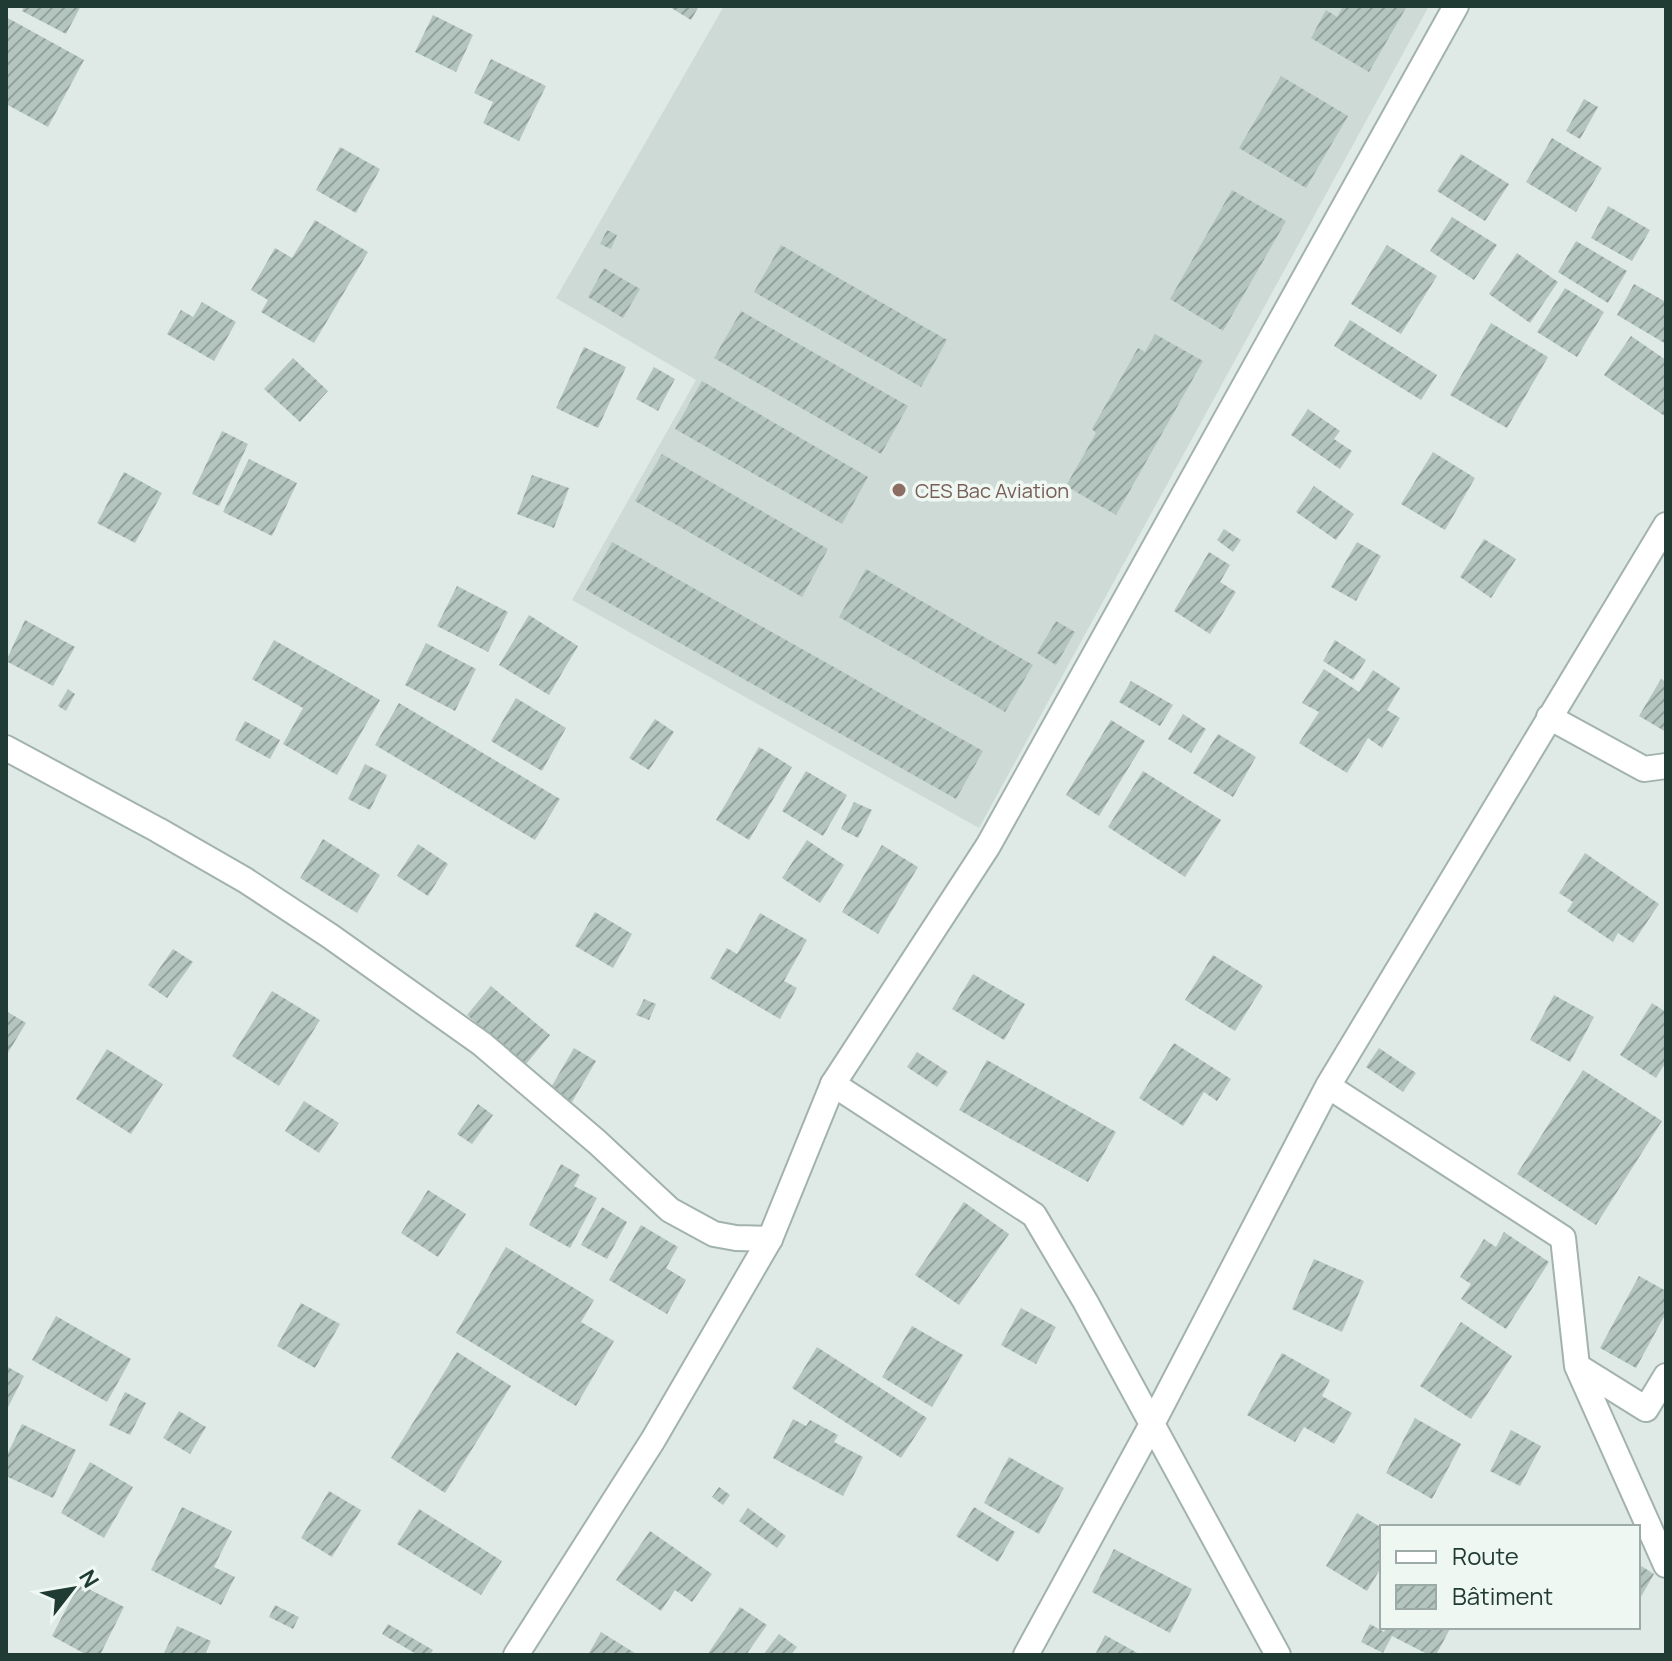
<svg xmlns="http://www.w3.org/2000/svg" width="1672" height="1661" font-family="Manrope,sans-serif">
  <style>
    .built { fill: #cddad5 }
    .building { fill: url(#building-hatch) }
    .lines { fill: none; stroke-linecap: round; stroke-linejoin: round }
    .minor-casing { stroke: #a2b2ad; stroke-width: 28 }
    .tertiary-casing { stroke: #a2b2ad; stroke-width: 28 }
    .minor { stroke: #fff; stroke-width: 24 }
    .tertiary { stroke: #fff; stroke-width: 24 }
    .education-dot { fill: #8d6e63; stroke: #eff7f3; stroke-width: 3 }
    .labels { text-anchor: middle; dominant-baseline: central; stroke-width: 7; stroke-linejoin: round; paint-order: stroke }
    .education-label { font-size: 20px; fill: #785e54; stroke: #eff7f3; text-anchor: start }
  </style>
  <defs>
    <pattern id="building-hatch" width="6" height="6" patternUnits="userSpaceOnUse" patternTransform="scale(2)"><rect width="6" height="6" fill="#b4c5bf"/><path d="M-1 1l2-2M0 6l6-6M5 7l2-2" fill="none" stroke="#92a19c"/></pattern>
  </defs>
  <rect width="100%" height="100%" fill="#dfeae6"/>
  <path class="built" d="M 724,6 L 1429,6 L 979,828 L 572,600 L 696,380 L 556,298 Z"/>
  <path class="building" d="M 24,6 L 81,6 L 66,34 L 22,11 Z
    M 668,6 L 699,6 L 691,20 Z
    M 1343,6 L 1407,6 L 1369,72 L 1311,38 L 1326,10 L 1337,17 Z
    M 433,15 L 473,35 L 456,72 L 415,52 Z
    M 6,17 L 84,60 L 48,127 L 6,104 Z
    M 491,59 L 546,86 L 519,141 L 483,123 L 493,102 L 474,93 Z
    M 1281,76 L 1348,116 L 1306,188 L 1239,148 Z
    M 1584,99 L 1598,107 L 1580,139 L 1566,131 Z
    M 1552,138 L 1602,168 L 1576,212 L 1526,182 Z
    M 340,147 L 380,169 L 356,213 L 316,190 Z
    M 1461,154 L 1509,184 L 1485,221 L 1437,191 Z
    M 1232,190 L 1286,221 L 1223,331 L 1170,299 Z
    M 1608,206 L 1650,230 L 1632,261 L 1591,238 Z
    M 1452,217 L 1497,245 L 1474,280 L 1430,251 Z
    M 315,220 L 368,252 L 314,343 L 261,312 L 268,300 L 251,290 L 275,248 L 292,258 Z
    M 607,230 L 617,235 L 611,249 L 600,244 Z
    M 1576,241 L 1627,271 L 1608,303 L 1558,272 Z
    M 781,245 L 947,340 L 921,387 L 754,292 Z
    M 1387,245 L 1437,276 L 1401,334 L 1351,304 Z
    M 1517,253 L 1558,282 L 1530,323 L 1489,294 Z
    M 604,268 L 640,289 L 623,318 L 588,297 Z
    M 1634,284 L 1666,302 L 1666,344 L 1617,315 Z
    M 1565,288 L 1604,312 L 1577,357 L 1537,332 Z
    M 202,302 L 236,322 L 214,361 L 167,334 L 181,310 L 193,317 Z
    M 741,311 L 908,406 L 881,454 L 714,358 Z
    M 1350,320 L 1437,375 L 1421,400 L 1334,346 Z
    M 1491,323 L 1548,357 L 1507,428 L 1450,395 Z
    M 1155,334 L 1203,361 L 1116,515 L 1066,486 L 1096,433 L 1092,429 L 1138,348 L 1145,352 Z
    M 1631,336 L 1666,360 L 1666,417 L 1604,375 Z
    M 584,347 L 626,367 L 598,428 L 556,408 Z
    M 293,358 L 328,391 L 300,422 L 264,389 Z
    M 654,367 L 675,379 L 658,411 L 636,399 Z
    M 702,381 L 868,477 L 842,524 L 675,429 Z
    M 1308,409 L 1340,431 L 1334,439 L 1352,451 L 1340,469 L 1291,435 Z
    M 222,431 L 248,444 L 219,506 L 192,494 Z
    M 1433,452 L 1475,478 L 1445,530 L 1401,504 Z
    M 662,454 L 828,549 L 802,597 L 635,501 Z
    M 249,459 L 297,483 L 272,536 L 223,512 Z
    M 124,472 L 162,493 L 135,543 L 97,523 Z
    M 532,475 L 569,488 L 554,528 L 517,514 Z
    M 1314,486 L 1354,514 L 1336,540 L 1296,512 Z
    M 1224,529 L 1241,540 L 1233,552 L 1217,540 Z
    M 1484,539 L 1516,559 L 1491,598 L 1460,577 Z
    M 612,542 L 983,751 L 956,799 L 586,590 Z
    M 1357,542 L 1381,556 L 1356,601 L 1331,587 Z
    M 1209,552 L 1230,565 L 1220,582 L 1236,592 L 1210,634 L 1174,611 Z
    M 866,569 L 1033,665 L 1005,712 L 839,617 Z
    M 457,586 L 508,612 L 488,652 L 437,626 Z
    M 529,615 L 578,646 L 549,695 L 499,665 Z
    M 25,620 L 75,647 L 53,686 L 6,661 Z
    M 1056,621 L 1075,632 L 1056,665 L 1037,653 Z
    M 274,640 L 380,700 L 337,775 L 283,744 L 303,708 L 252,679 Z
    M 1335,640 L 1366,660 L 1353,680 L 1323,661 Z
    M 426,643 L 476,669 L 455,711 L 405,685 Z
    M 1324,669 L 1359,692 L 1373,670 L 1400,688 L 1387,710 L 1400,718 L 1382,748 L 1368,738 L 1347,773 L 1299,743 L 1319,712 L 1302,703 Z
    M 1661,679 L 1666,682 L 1666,732 L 1639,716 Z
    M 1131,681 L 1173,705 L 1160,726 L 1119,702 Z
    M 68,689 L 75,694 L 66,711 L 58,706 Z
    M 516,698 L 566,728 L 542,771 L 491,741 Z
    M 399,703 L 560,799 L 535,840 L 375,745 Z
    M 1183,714 L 1206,729 L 1191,753 L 1168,739 Z
    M 655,719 L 674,732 L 649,770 L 629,758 Z
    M 1111,720 L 1145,741 L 1099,816 L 1066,795 Z
    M 245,721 L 280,740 L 270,759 L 235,740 Z
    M 1218,734 L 1256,757 L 1233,797 L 1193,773 Z
    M 759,747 L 792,767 L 749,840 L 716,820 Z
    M 365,764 L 387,775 L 370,810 L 348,799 Z
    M 806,771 L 847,795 L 823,836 L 782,811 Z
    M 1143,771 L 1221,820 L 1185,877 L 1108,827 Z
    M 854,802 L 872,810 L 858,838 L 841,829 Z
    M 323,839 L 380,875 L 357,913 L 300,878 Z
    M 807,840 L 844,865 L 820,903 L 782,878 Z
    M 418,844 L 448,864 L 428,896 L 397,876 Z
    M 882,845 L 918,867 L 878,934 L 842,912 Z
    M 1585,853 L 1659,904 L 1633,943 L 1618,933 L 1613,942 L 1567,911 L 1573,902 L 1559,893 Z
    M 595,912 L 632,934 L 613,968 L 575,946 Z
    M 760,913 L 807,940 L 784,981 L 797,988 L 780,1019 L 710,978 L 727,948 L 737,954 Z
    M 173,949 L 193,962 L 167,998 L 148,985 Z
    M 1213,955 L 1263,986 L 1235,1031 L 1185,1000 Z
    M 973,974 L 1025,1004 L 1004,1040 L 952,1009 Z
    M 491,986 L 550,1035 L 526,1064 L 467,1015 Z
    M 272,991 L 320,1020 L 279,1086 L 232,1056 Z
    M 1554,995 L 1594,1017 L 1570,1062 L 1530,1040 Z
    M 644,999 L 656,1004 L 649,1020 L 636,1015 Z
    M 1652,1003 L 1666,1012 L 1666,1062 L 1656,1078 L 1620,1055 Z
    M 6,1011 L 26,1023 L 6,1056 Z
    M 1174,1043 L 1231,1079 L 1217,1101 L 1204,1092 L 1183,1126 L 1139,1098 Z
    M 574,1048 L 596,1061 L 572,1102 L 550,1089 Z
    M 1379,1048 L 1416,1073 L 1403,1092 L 1366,1067 Z
    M 107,1049 L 163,1084 L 131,1134 L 76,1099 Z
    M 917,1052 L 948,1072 L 937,1087 L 907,1067 Z
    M 987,1060 L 1116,1132 L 1088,1182 L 959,1110 Z
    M 1583,1070 L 1662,1121 L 1596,1225 L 1517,1174 Z
    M 304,1101 L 339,1123 L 319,1153 L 285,1131 Z
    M 478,1104 L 493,1115 L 472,1144 L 457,1134 Z
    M 561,1164 L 580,1175 L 574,1186 L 597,1198 L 570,1248 L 529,1225 Z
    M 428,1190 L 466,1214 L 438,1257 L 401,1233 Z
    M 964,1202 L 1009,1234 L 959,1305 L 915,1275 Z
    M 602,1207 L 627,1222 L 607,1259 L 581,1245 Z
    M 641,1225 L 678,1247 L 666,1268 L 686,1280 L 667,1314 L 609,1280 Z
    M 1504,1232 L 1549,1262 L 1506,1329 L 1461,1299 L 1471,1284 L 1460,1277 L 1484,1239 L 1496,1247 Z
    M 506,1247 L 594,1300 L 581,1322 L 614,1341 L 576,1406 L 456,1333 Z
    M 1314,1259 L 1364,1281 L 1342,1332 L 1292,1309 Z
    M 1639,1276 L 1666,1291 L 1666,1313 L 1636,1368 L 1600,1348 Z
    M 301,1303 L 340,1324 L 315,1368 L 277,1346 Z
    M 1021,1308 L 1056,1327 L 1036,1364 L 1001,1345 Z
    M 56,1316 L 131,1359 L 107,1402 L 32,1360 Z
    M 1461,1322 L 1512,1356 L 1471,1419 L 1420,1386 Z
    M 912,1326 L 963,1355 L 932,1407 L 882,1377 Z
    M 817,1347 L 927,1418 L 901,1458 L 792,1388 Z
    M 457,1352 L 511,1386 L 445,1493 L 391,1458 Z
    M 1282,1353 L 1330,1380 L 1322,1396 L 1352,1413 L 1334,1444 L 1304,1427 L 1295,1442 L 1247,1415 Z
    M 6,1366 L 24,1376 L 6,1411 Z
    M 125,1392 L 146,1403 L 130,1435 L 109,1425 Z
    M 179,1411 L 206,1427 L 190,1454 L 163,1438 Z
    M 1415,1418 L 1461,1444 L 1432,1499 L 1386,1473 Z
    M 793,1419 L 806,1426 L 810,1420 L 838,1435 L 834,1442 L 863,1457 L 843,1496 L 773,1458 Z
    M 22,1424 L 76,1450 L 53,1498 L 6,1476 L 6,1457 Z
    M 1511,1430 L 1541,1446 L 1520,1486 L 1490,1471 Z
    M 1009,1457 L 1064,1488 L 1039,1534 L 984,1503 Z
    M 90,1462 L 133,1487 L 104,1538 L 61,1513 Z
    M 719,1487 L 730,1495 L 723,1505 L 712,1497 Z
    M 329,1491 L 361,1510 L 332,1557 L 301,1538 Z
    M 182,1507 L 232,1531 L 214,1567 L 235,1577 L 221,1605 L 151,1570 Z
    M 974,1507 L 1015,1532 L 998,1562 L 956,1536 Z
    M 748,1508 L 786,1536 L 777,1548 L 739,1521 Z
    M 419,1509 L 502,1561 L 481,1595 L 397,1544 Z
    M 1357,1513 L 1382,1528 L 1382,1566 L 1367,1591 L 1326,1566 Z
    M 650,1531 L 712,1574 L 692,1602 L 675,1590 L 661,1611 L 616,1580 Z
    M 1114,1549 L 1192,1589 L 1170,1633 L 1092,1592 Z
    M 1638,1564 L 1654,1574 L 1638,1602 Z
    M 79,1584 L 124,1607 L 100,1655 L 87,1655 L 52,1636 Z
    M 275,1605 L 299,1617 L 293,1629 L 269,1617 Z
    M 740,1607 L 767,1625 L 746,1655 L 707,1655 Z
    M 388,1624 L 433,1650 L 430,1655 L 418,1655 L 382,1634 Z
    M 1370,1624 L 1384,1632 L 1387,1627 L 1451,1627 L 1436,1655 L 1429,1655 L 1392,1636 L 1383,1653 L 1361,1642 Z
    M 177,1626 L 211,1641 L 205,1655 L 163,1655 Z
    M 601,1632 L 638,1655 L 588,1655 Z
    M 779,1634 L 797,1647 L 791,1655 L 763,1655 Z
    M 1105,1635 L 1141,1655 L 1095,1655 Z"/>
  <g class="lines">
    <g class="minor-casing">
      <path id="minor" d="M 1549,717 L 1644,769 L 1666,766
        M 6,748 L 158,830 L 245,880 L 330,936 L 482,1044 L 597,1142 L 670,1210 L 714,1234 L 736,1238 L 770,1239
        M 833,1084 L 1034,1215 L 1085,1301 L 1278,1655
        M 1328,1086 L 1563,1238 L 1577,1366 L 1646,1409 L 1666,1376
        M 1577,1366 L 1666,1565
        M 1026,1655 L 1152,1424 L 1328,1086 L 1666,525"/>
    </g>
    <g class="tertiary-casing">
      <path id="tertiary" d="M 516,1655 L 653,1440 L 770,1239 L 833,1084 L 988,846 L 1456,6"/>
    </g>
    <use href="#minor" class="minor"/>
    <use href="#tertiary" class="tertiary"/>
  </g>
  <circle class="education-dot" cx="899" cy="490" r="8"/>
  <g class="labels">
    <g class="education-label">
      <text x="915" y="490">CES Bac Aviation</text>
    </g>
  </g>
  <rect width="1672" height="1661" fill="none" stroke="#203a34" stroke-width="16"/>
  <rect x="1380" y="1525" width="260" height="104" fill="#eff7f3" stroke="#9caba7" stroke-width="2"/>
  <rect x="1396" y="1551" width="40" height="12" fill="#ffffff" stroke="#9caba7" stroke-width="2"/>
  <text x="1452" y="1565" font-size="24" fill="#203a34">Route</text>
  <rect x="1396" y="1585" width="40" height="24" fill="url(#building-hatch)" stroke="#9caba7" stroke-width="2"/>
  <text x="1452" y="1605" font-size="24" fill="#203a34">Bâtiment</text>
  <g transform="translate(72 1589) rotate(59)" stroke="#eff7f3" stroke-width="6" paint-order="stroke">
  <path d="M0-6L14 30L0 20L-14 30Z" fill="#203a34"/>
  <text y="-12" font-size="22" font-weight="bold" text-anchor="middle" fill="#203a34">N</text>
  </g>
</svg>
